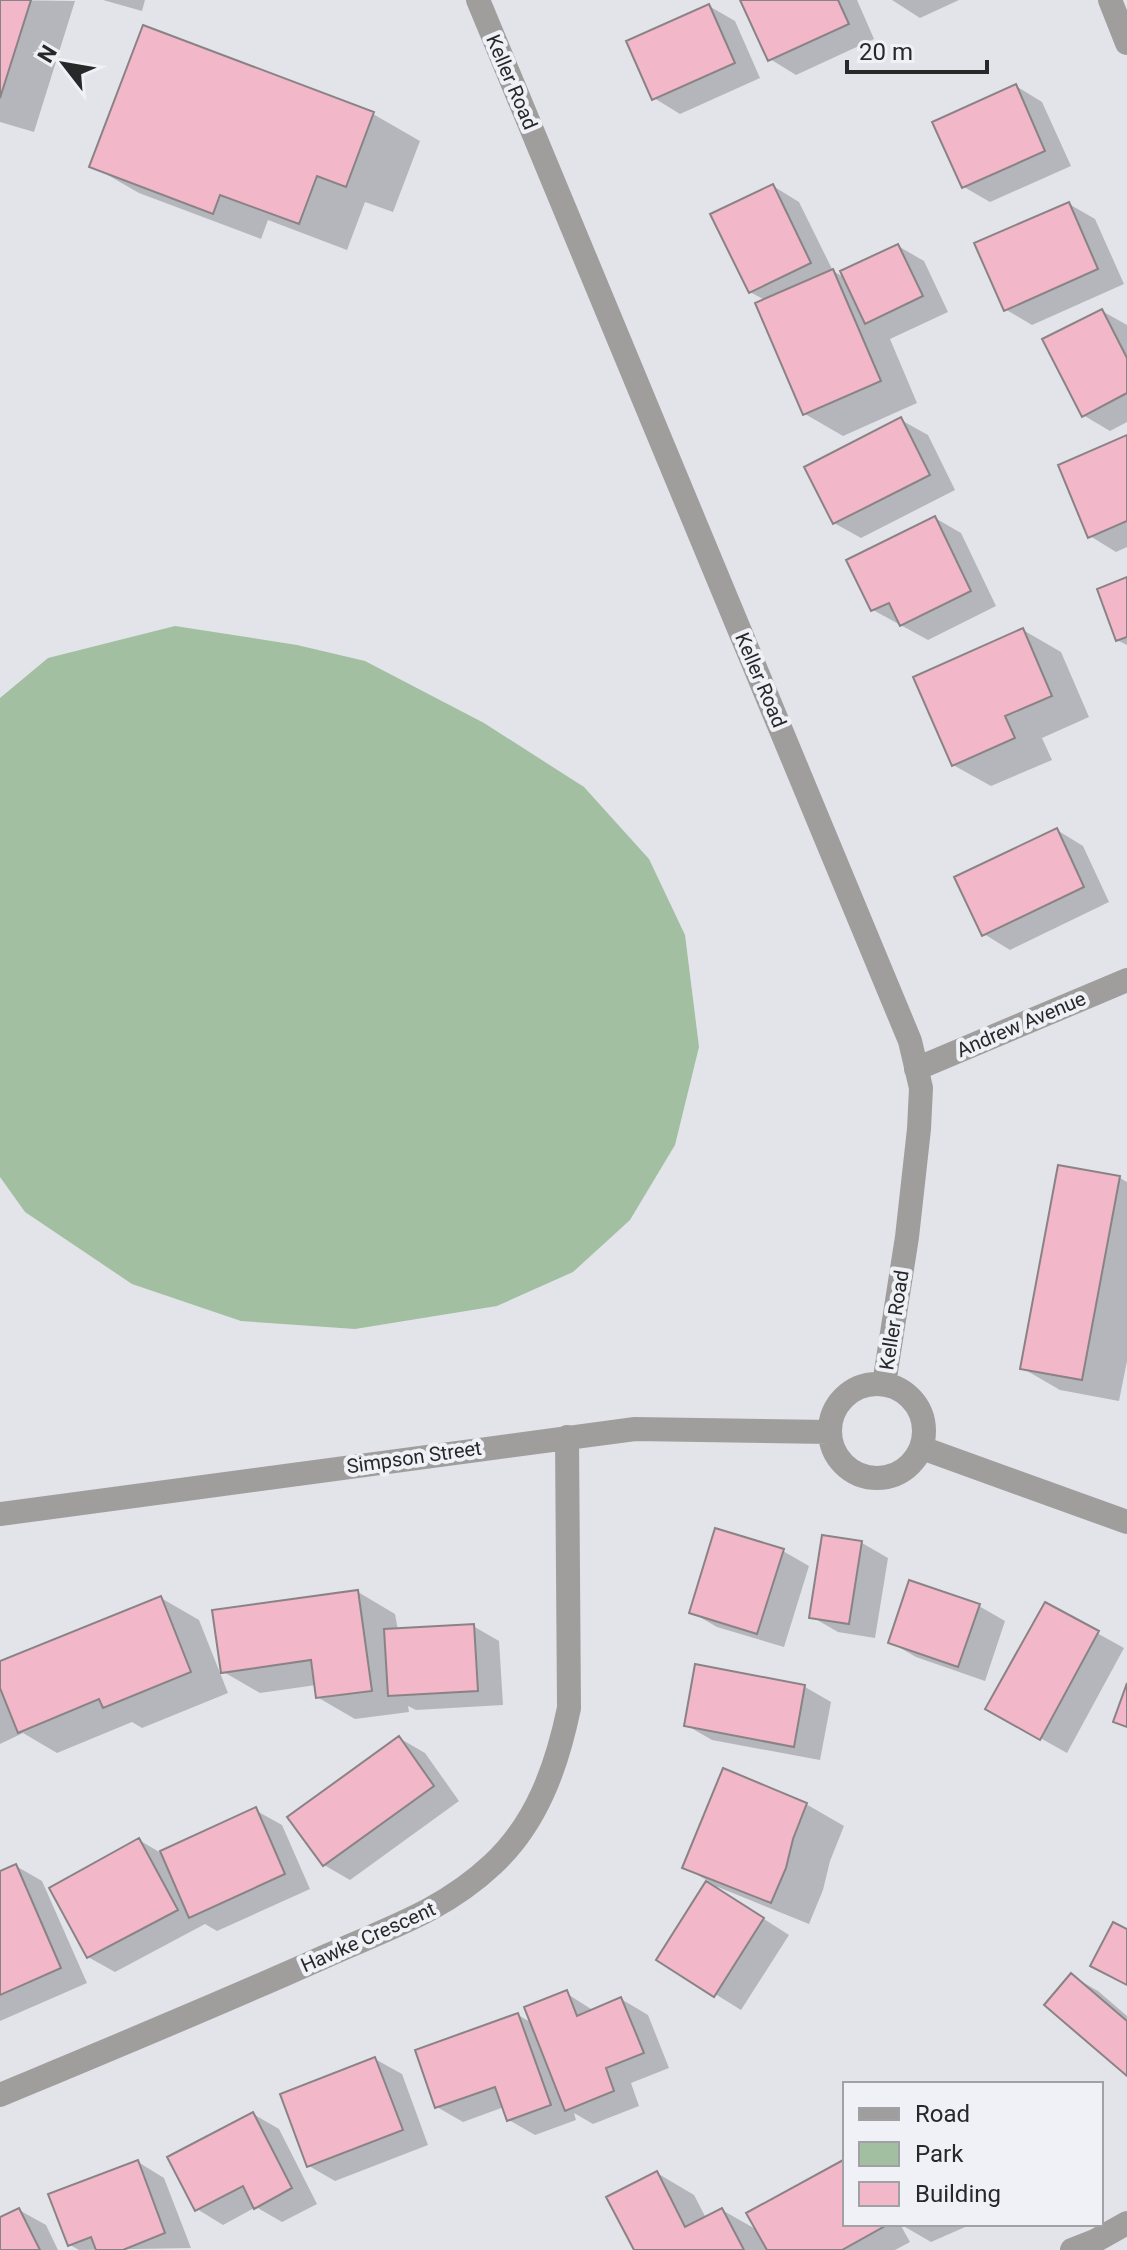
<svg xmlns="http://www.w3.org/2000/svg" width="1127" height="2250" font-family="Roboto,sans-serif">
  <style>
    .green { fill: #a3bfa2 }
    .shadow { fill: #0003 }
    .building { fill: #f2b7c9; stroke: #8a8385; stroke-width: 2 }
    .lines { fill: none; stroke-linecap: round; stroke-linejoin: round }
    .street { stroke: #a09e9d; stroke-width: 24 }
    .labels { text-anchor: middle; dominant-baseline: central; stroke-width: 8; stroke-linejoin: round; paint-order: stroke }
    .street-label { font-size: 20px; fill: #27282a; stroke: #eff1f7 }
  </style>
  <rect width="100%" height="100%" fill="#e2e4ea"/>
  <path class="green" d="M 175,626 L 297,645 L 365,661 L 484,723 L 584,787 L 649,859 L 685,935 L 699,1047 L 675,1145 L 630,1220 L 573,1272 L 497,1306 L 355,1329 L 241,1321 L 132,1284 L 25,1212 L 0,1177 L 0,698 L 48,658 Z"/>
  <path class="shadow" d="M 0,0 L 75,1 L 34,132 L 0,122 Z
    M 103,0 L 145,0 L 142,11 Z
    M 742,0 L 857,0 L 874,39 L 796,75 L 770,59 Z
    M 892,0 L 959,0 L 920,18 Z
    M 709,6 L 735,21 L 760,78 L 680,114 L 654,98 Z
    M 1016,86 L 1042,102 L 1071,166 L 990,202 L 964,187 Z
    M 373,114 L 420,141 L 393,212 L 365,202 L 347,250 L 268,220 L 261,239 L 139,193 L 92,166 Z
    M 773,186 L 799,202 L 833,271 L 845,278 L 898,246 L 924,261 L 948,312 L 890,339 L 917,403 L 843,436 L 805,414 L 765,300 L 750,292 Z
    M 1069,204 L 1095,219 L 1124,284 L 1032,325 L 1005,309 Z
    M 1102,311 L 1127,325 L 1127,422 L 1110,431 L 1083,415 Z
    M 901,420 L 928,435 L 955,490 L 861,538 L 834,523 Z
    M 1127,437 L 1127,547 L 1116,552 L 1090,536 Z
    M 935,518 L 961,533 L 996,606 L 928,640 L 873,610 Z
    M 1127,579 L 1127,645 L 1117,640 Z
    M 1023,630 L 1061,652 L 1089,717 L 1042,738 L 1052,760 L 991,786 L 953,765 Z
    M 1057,830 L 1083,846 L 1109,902 L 1010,950 L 984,934 Z
    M 1060,1167 L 1120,1178 L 1127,1182 L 1127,1361 L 1119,1401 L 1060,1390 L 1022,1368 Z
    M 862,1543 L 888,1558 L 875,1638 L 838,1632 L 812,1617 Z
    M 783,1551 L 809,1566 L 784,1647 L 717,1627 L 691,1612 Z
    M 358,1592 L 395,1614 L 398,1630 L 473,1626 L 499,1641 L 503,1705 L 416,1710 L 408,1706 L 409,1712 L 355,1719 L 317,1697 L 316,1685 L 260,1693 L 222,1671 Z
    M 161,1598 L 199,1620 L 228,1693 L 142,1728 L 132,1722 L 57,1753 L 23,1733 L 0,1744 L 0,1663 Z
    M 1046,1605 L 1124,1648 L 1067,1753 L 988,1709 Z
    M 979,1606 L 1005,1621 L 985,1681 L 916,1657 L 890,1642 Z
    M 697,1667 L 805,1687 L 831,1702 L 820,1760 L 712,1740 L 686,1725 Z
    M 399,1738 L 425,1753 L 459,1801 L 350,1880 L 324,1865 Z
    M 806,1804 L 844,1826 L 830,1861 L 823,1890 L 809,1924 L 718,1887 L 717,1889 L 789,1935 L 741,2010 L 659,1959 L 708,1881 L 684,1867 Z
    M 255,1810 L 282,1825 L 310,1889 L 217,1931 L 205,1924 L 115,1972 L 88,1957 L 139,1840 L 161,1853 Z
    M 16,1866 L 42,1881 L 87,1983 L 0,2021 L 0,1873 Z
    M 1072,1976 L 1098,1991 L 1127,2016 L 1127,2074 Z
    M 566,1993 L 594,2011 L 621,1999 L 648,2015 L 669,2068 L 631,2083 L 639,2106 L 593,2124 L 574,2113 L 576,2120 L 535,2135 L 509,2120 L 504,2107 L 463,2122 L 437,2107 L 518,2015 L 532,2023 Z
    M 375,2059 L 402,2074 L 428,2145 L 335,2181 L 309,2166 Z
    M 253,2114 L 279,2129 L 317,2204 L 282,2222 L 256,2207 L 223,2225 L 197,2209 Z
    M 845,2161 L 845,2224 L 972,2224 L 931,2242 L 900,2224 L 910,2242 L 895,2250 L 636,2250 L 657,2173 L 694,2195 L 706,2218 L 722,2210 L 759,2231 Z
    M 138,2162 L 164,2178 L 191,2248 L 79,2250 L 70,2245 Z
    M 19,2210 L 46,2225 L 58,2250 L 0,2250 L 0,2219 Z"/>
  <path class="building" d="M 0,0 L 31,0 L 0,98 Z
    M 740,0 L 838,0 L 849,24 L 768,61 Z
    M 709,4 L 735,63 L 652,100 L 626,41 Z
    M 143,25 L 374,112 L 346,187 L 317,176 L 299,224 L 220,195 L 213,214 L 89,167 Z
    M 1016,84 L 1045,151 L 962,188 L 932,122 Z
    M 773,184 L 811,263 L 749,293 L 710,214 Z
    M 1069,202 L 1098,269 L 1004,311 L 974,243 Z
    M 898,244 L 923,296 L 865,324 L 840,271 Z
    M 833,269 L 881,381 L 803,415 L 755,303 Z
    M 1102,309 L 1127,358 L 1127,393 L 1082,417 L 1042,339 Z
    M 901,417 L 930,475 L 833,524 L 804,467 Z
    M 1127,435 L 1127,521 L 1088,538 L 1058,465 Z
    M 935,516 L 971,591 L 900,626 L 889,603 L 871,611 L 846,560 Z
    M 1127,577 L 1127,637 L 1116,641 L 1097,589 Z
    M 1023,628 L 1052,696 L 1005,716 L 1015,738 L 952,766 L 913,677 Z
    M 1057,828 L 1084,887 L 982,936 L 954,877 Z
    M 1058,1165 L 1120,1176 L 1082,1380 L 1020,1369 Z
    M 715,1528 L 784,1549 L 757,1634 L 689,1613 Z
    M 822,1535 L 862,1541 L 849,1624 L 809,1618 Z
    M 909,1580 L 980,1604 L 958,1667 L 888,1643 Z
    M 358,1590 L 372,1691 L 316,1698 L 311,1660 L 221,1673 L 212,1610 Z
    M 161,1596 L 191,1672 L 103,1708 L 99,1699 L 18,1733 L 0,1688 L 0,1661 Z
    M 1045,1602 L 1099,1631 L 1040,1740 L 985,1709 Z
    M 474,1624 L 478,1691 L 388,1696 L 384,1629 Z
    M 695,1664 L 805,1685 L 794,1747 L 684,1726 Z
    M 1127,1683 L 1127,1727 L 1113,1722 Z
    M 399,1736 L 434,1786 L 323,1866 L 287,1817 Z
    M 723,1768 L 807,1803 L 793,1839 L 786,1868 L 771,1903 L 682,1868 Z
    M 256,1807 L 285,1874 L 189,1918 L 160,1851 Z
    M 139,1838 L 178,1910 L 87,1958 L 49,1888 Z
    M 16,1864 L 61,1968 L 0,1995 L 0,1871 Z
    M 706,1881 L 764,1918 L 714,1997 L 656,1960 Z
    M 1113,1922 L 1127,1929 L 1127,1985 L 1090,1966 Z
    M 1071,1973 L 1127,2021 L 1127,2076 L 1044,2005 Z
    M 567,1990 L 577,2016 L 621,1997 L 644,2053 L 606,2068 L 614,2091 L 565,2111 L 524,2007 Z
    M 518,2013 L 551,2105 L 507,2121 L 495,2087 L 435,2108 L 415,2050 Z
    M 375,2057 L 403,2130 L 307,2167 L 280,2094 Z
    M 253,2112 L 292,2188 L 254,2209 L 243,2186 L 195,2211 L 167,2157 Z
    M 845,2159 L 845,2224 L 883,2224 L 885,2226 L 842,2250 L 767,2250 L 746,2213 Z
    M 138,2160 L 165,2233 L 123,2250 L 96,2250 L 91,2237 L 68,2246 L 48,2194 Z
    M 657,2171 L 685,2227 L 722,2208 L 744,2250 L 634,2250 L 606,2197 Z
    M 19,2208 L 40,2250 L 0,2250 L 0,2217 Z"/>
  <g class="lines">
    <path class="street" d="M 478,0 L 910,1041 L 921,1088 L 919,1129 L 907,1237 L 884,1384
      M 1110,0 L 1127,43
      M 916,1069 L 1127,980
      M830 1431a47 47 0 1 1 94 0a47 47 0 1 1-94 0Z
      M 922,1448 L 1127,1522
      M 0,1514 L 635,1429 L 830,1432
      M 0,2095 C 108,2050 217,2005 324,1957 C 386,1929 442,1912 493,1864 C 537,1823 557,1766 569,1708 L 567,1437
      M 1072,2250 L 1095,2241 L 1127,2223"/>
  </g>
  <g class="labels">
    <g class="street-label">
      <text transform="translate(512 82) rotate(67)">Keller Road</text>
      <text transform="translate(761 680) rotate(67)">Keller Road</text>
      <text transform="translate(1021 1024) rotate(-23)">Andrew Avenue</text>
      <text transform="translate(894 1320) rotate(-81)">Keller Road</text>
      <text transform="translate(414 1457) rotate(-8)">Simpson Street</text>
      <text transform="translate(368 1937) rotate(-24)">Hawke Crescent</text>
    </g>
  </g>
  <rect x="843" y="2082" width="260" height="144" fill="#eff1f7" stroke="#9fa1a5" stroke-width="2"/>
  <rect x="859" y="2108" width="40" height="12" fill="#a09e9d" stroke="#9fa1a5" stroke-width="2"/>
  <text x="915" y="2122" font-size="24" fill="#27282a">Road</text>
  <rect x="859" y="2142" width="40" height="24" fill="#a3bfa2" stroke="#9fa1a5" stroke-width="2"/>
  <text x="915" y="2162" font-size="24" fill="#27282a">Park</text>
  <rect x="859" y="2182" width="40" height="24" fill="#f2b7c9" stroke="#9fa1a5" stroke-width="2"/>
  <text x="915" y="2202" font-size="24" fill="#27282a">Building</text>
  <g transform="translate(64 64) rotate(301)" stroke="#eff1f7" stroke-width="6" paint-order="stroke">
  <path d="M0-6L14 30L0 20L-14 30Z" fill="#27282a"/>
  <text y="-12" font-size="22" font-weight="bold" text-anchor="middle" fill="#27282a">N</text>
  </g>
  <path d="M847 60v12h140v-12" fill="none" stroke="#27282a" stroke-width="4"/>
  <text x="859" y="60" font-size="24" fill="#27282a" stroke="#eff1f7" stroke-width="6" paint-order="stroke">20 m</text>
</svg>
